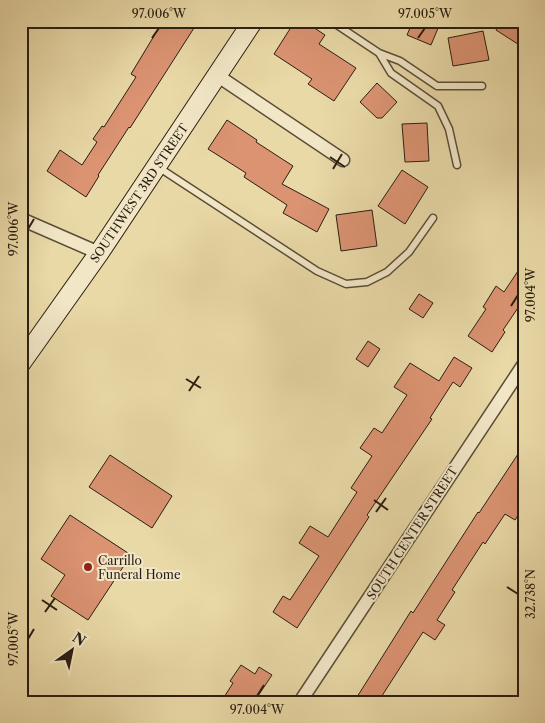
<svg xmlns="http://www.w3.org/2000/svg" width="545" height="723" font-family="'Libre Caslon Text',serif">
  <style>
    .building { fill: #db9372; stroke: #2a1e12 }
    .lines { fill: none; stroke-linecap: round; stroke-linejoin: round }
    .lane-casing { stroke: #5a4d37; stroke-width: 9 }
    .street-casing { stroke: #5a4d37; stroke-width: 15 }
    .secondary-casing { stroke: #2a1e12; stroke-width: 21 }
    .lane { stroke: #f1e6c6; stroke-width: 6 }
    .street { stroke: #f1e6c6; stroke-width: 12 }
    .secondary { stroke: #f1e6c6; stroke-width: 19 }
    .ticks { fill: none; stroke: #2a1e12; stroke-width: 2 }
    .poi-dot { fill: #8f2418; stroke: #f1e6c6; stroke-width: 2 }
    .labels { text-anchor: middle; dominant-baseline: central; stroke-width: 4; stroke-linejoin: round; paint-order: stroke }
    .street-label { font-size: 12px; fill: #2a1e12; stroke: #f1e6c6 }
    .poi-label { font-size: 12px; fill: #2a1e12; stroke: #f1e6c6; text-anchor: start }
    .neatline { fill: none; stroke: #2a1e12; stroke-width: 2 }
    .ticks-label { font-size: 12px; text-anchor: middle; fill: #2a1e12 }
  </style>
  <rect width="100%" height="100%" fill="#e9d9a7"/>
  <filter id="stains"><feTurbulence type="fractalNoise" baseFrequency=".004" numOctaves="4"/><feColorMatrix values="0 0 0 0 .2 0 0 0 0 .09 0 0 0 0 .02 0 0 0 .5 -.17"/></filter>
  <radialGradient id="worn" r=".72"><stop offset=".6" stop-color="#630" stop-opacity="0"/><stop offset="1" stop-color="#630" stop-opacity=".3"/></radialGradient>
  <path class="building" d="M 163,21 L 183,21 L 194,28 L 130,128 L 129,127 L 98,175 L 99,176 L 86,197 L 47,171 L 60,150 L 82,165 L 97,142 L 93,139 L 102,126 L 104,127 L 136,77 L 131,74 Z
    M 295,21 L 304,21 L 325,35 L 319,44 L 356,68 L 334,101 L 308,84 L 312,79 L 274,54 Z
    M 413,21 L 441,21 L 431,45 L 407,35 Z
    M 501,21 L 524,21 L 524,48 L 496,30 Z
    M 483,31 L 489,60 L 453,66 L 448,38 Z
    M 377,83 L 397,102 L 382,118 L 377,118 L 360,102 Z
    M 227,120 L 257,140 L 256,142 L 293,166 L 282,184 L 329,209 L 317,232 L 283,213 L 287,205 L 244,177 L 246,173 L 208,149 Z
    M 427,123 L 429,161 L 405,162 L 402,124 Z
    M 402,170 L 428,187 L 405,224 L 378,206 Z
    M 372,210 L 377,246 L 341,251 L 336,215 Z
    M 524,262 L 524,299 L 503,330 L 505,332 L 492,352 L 468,336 L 486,309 L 483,307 L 496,286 L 504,292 Z
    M 419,294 L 433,303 L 423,318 L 409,309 Z
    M 368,341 L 380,349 L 368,367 L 356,359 Z
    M 454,357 L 472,368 L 460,387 L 453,382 L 430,418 L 432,419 L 367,515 L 369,517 L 297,628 L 273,612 L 283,596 L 290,600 L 319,556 L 299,543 L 310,526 L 328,537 L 357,492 L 351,488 L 372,456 L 360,448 L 374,428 L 382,433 L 407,395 L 394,387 L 410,363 L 439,381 Z
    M 524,445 L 524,506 L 515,520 L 505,514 L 485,544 L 483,542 L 452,590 L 455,592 L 437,620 L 445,625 L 435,640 L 423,632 L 378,702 L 364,702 L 357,697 L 411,611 L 413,613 L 478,512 L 479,513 Z
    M 110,455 L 172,496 L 152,528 L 89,487 Z
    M 70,515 L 131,555 L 88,620 L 51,596 L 65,575 L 41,559 Z
    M 241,665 L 255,674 L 259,667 L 272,675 L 254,702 L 221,702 L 233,683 L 230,681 Z"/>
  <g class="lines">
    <g class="lane-casing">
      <path id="lane" d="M 331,21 L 379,53 L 400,61 L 437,86 L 482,86
        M 379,53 L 391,73 L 438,106 L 449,129 L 457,165
        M 158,167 L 317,271 L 346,284 L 367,282 L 387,272 L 409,252 L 433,218"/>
    </g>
    <g class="street-casing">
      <path id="street" d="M 218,76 L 343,160
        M 21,219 L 99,253
        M 300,702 L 524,364"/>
    </g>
    <g class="secondary-casing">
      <path id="secondary" d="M 21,363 L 99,253 L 253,21"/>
    </g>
    <use href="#lane" class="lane"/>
    <use href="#street" class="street"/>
    <use href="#secondary" class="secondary"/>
  </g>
  <path class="ticks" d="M 152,38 L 159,28M 418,38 L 425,28M 330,157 L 345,167M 333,169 L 342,154M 28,229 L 34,219M 511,306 L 518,295M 186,379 L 201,388M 189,391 L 199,376M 374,500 L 388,510M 376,512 L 386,498M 507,587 L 518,594M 42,600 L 57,610M 45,612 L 55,598M 28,639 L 34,629M 257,696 L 264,685"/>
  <circle class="poi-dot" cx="88" cy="567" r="5"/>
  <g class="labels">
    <g class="street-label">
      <text transform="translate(139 193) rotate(-56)">SOUTHWEST 3RD STREET</text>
      <text transform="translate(412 533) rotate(-57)">SOUTH CENTER STREET</text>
    </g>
    <g class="poi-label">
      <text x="98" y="560">Carrillo<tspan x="98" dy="14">Funeral Home</tspan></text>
    </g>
  </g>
  <rect width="545" height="723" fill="none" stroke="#e9d9a7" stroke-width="55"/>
  <g transform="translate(72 650) rotate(33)" stroke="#f1e6c6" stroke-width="4" paint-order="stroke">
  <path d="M0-4L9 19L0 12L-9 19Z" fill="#2a1e12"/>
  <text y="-8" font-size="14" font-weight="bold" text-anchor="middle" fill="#2a1e12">N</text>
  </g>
  <rect x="28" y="28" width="490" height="668" class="neatline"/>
  <g class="ticks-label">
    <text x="159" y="18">97.006°W</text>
    <text x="425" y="18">97.005°W</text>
    <text transform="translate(14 229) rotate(-90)" y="4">97.006°W</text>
    <text transform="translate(531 295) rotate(-90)" y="4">97.004°W</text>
    <text transform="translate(531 594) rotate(-90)" y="4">32.738°N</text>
    <text transform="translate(14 639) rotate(-90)" y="4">97.005°W</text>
    <text x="257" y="714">97.004°W</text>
  </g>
  <rect width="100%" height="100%" filter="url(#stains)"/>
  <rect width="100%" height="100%" fill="url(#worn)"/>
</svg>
